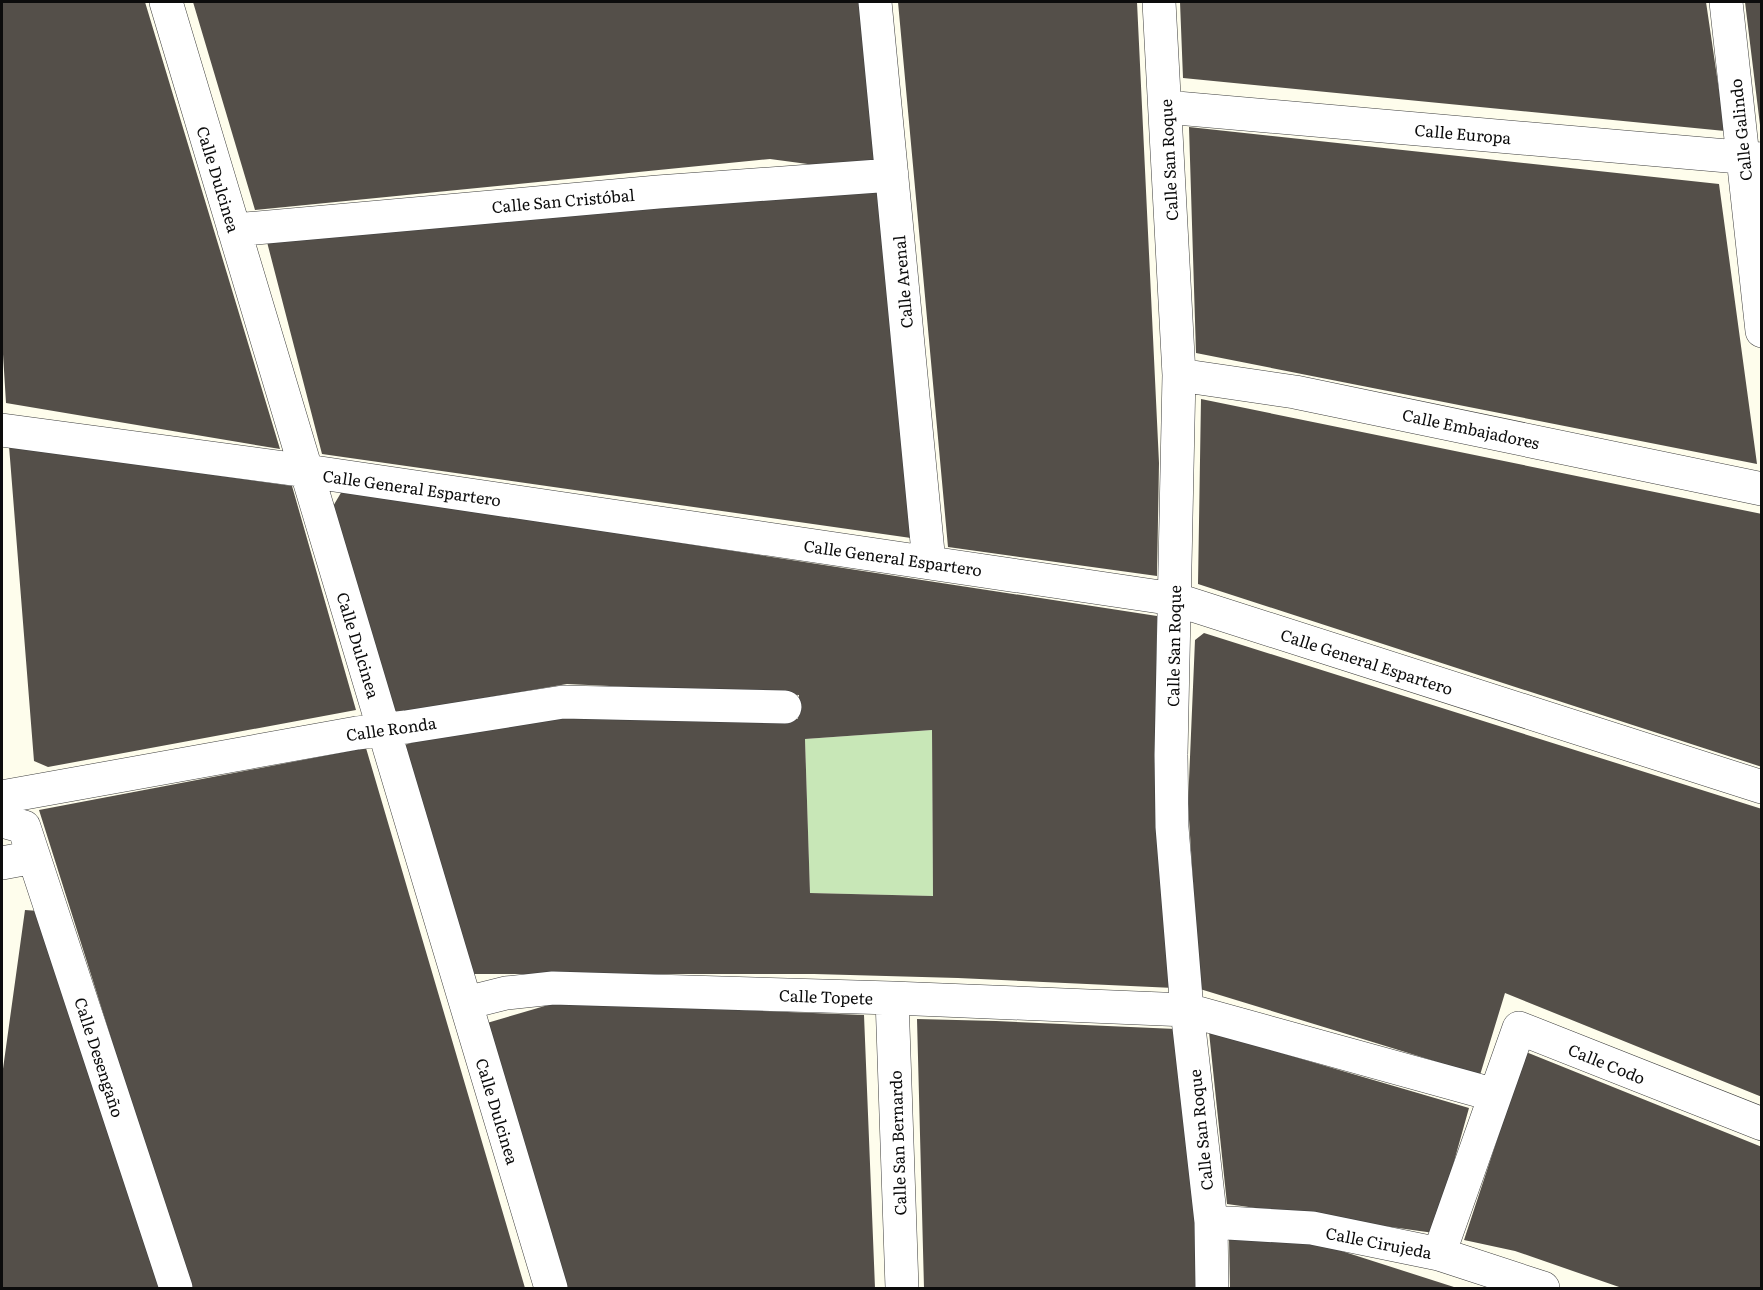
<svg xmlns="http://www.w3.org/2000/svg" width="1763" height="1290" font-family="Literata,serif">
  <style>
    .green { fill: #c8e7b7 }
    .building { fill: #544f49; fill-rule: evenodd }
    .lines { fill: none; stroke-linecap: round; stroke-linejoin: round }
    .minor-casing { stroke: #3f3f3f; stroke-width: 34 }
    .minor { stroke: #fff; stroke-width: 33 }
    .labels { text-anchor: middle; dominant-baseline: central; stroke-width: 6; stroke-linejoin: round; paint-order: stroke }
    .street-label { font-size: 16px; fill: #0c0c0c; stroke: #fff }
  </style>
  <rect width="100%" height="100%" fill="#fefdec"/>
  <path class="green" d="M 932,730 L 933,896 L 810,893 L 805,739 Z"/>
  <path class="building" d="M 2,2 L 145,2 L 280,449 L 6,403 L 2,338 Z
    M 193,2 L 859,2 L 878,163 L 830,167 L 770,159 L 255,210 Z
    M 898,2 L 1137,2 L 1159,463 L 1157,576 L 948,547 Z
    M 1180,2 L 1706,2 L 1725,131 L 1183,78 Z
    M 1745,2 L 1762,2 L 1762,125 L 1760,125 Z
    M 1189,127 L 1719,184 L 1757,464 L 1196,353 Z
    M 877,185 L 911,538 L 322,454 L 267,242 Z
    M 1201,399 L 1762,514 L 1762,767 L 1198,584 Z
    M 9,446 L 292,486 L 356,710 L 48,767 L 34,761 Z
    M 342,491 L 1157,616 L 1156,761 L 1174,988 L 958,978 L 814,974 L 471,974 L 404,745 L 470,727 L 566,714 L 798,719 L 799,695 L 567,684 L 395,713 L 332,508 ZM 932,730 L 933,896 L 810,893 L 805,739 Z
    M 1204,633 L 1762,809 L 1762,1097 L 1505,993 L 1480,1075 L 1200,989 L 1188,804 L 1195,640 Z
    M 366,748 L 525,1288 L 190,1288 L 39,810 Z
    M 25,910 L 39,911 L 159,1288 L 2,1288 L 2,1076 Z
    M 555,1003 L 864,1015 L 875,1288 L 565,1288 L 487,1023 Z
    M 917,1019 L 996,1021 L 1176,1029 L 1196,1205 L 1197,1288 L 924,1288 Z
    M 1209,1032 L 1469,1108 L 1434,1233 L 1227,1204 Z
    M 1526,1052 L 1762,1147 L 1762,1288 L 1622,1288 L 1515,1251 L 1464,1240 Z
    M 1229,1238 L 1301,1238 L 1457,1288 L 1230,1288 Z"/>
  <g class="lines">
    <g class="minor-casing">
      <path id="minor" d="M 166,2 L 551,1288
        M 875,2 L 929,563
        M 1159,2 L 1179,375 L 1171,755 L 1172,827 L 1187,1010 L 1211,1222 L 1212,1288
        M 1726,2 L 1762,331
        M 1165,107 L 1762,159
        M 234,230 L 658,192 L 892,175
        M 1179,375 L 1295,392 L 1762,489
        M 2,430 L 307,471 L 1174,599 L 1762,787
        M 2,797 L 357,733 L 406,727 L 563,702 L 785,707
        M 2,821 L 24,827 L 176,1288
        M 2,863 L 34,857
        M 892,998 L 902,1288
        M 466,1003 L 506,993 L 553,988 L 892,998 L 1187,1010 L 1495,1095
        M 1211,1222 L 1312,1228 L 1439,1254 L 1543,1288
        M 1439,1254 L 1519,1028 L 1762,1124"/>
    </g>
    <use href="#minor" class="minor"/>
  </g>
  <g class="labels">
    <g class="street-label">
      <text transform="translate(1740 130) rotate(-96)">Calle Galindo</text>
      <text transform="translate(1463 133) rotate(5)">Calle Europa</text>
      <text transform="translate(1168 160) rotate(-93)">Calle San Roque</text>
      <text transform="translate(219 179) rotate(73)">Calle Dulcinea</text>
      <text transform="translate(563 200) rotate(-5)">Calle San Cristóbal</text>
      <text transform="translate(902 282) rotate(-95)">Calle Arenal</text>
      <text transform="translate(1471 428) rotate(12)">Calle Embajadores</text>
      <text transform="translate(412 487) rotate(8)">Calle General Espartero</text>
      <text transform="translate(893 557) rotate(8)">Calle General Espartero</text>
      <text transform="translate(359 645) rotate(73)">Calle Dulcinea</text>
      <text transform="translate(1173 646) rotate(-89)">Calle San Roque</text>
      <text transform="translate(1367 661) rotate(18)">Calle General Espartero</text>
      <text transform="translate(391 728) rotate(-8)">Calle Ronda</text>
      <text transform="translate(826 996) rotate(2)">Calle Topete</text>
      <text transform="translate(100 1057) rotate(72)">Calle Desengaño</text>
      <text transform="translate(1607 1063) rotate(22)">Calle Codo</text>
      <text transform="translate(498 1111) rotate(73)">Calle Dulcinea</text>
      <text transform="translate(1200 1130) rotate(-96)">Calle San Roque</text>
      <text transform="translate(897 1143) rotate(-92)">Calle San Bernardo</text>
      <text transform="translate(1379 1242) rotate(11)">Calle Cirujeda</text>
    </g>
  </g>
  <rect width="1763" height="1290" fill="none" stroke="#0c0c0c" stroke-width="6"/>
</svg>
